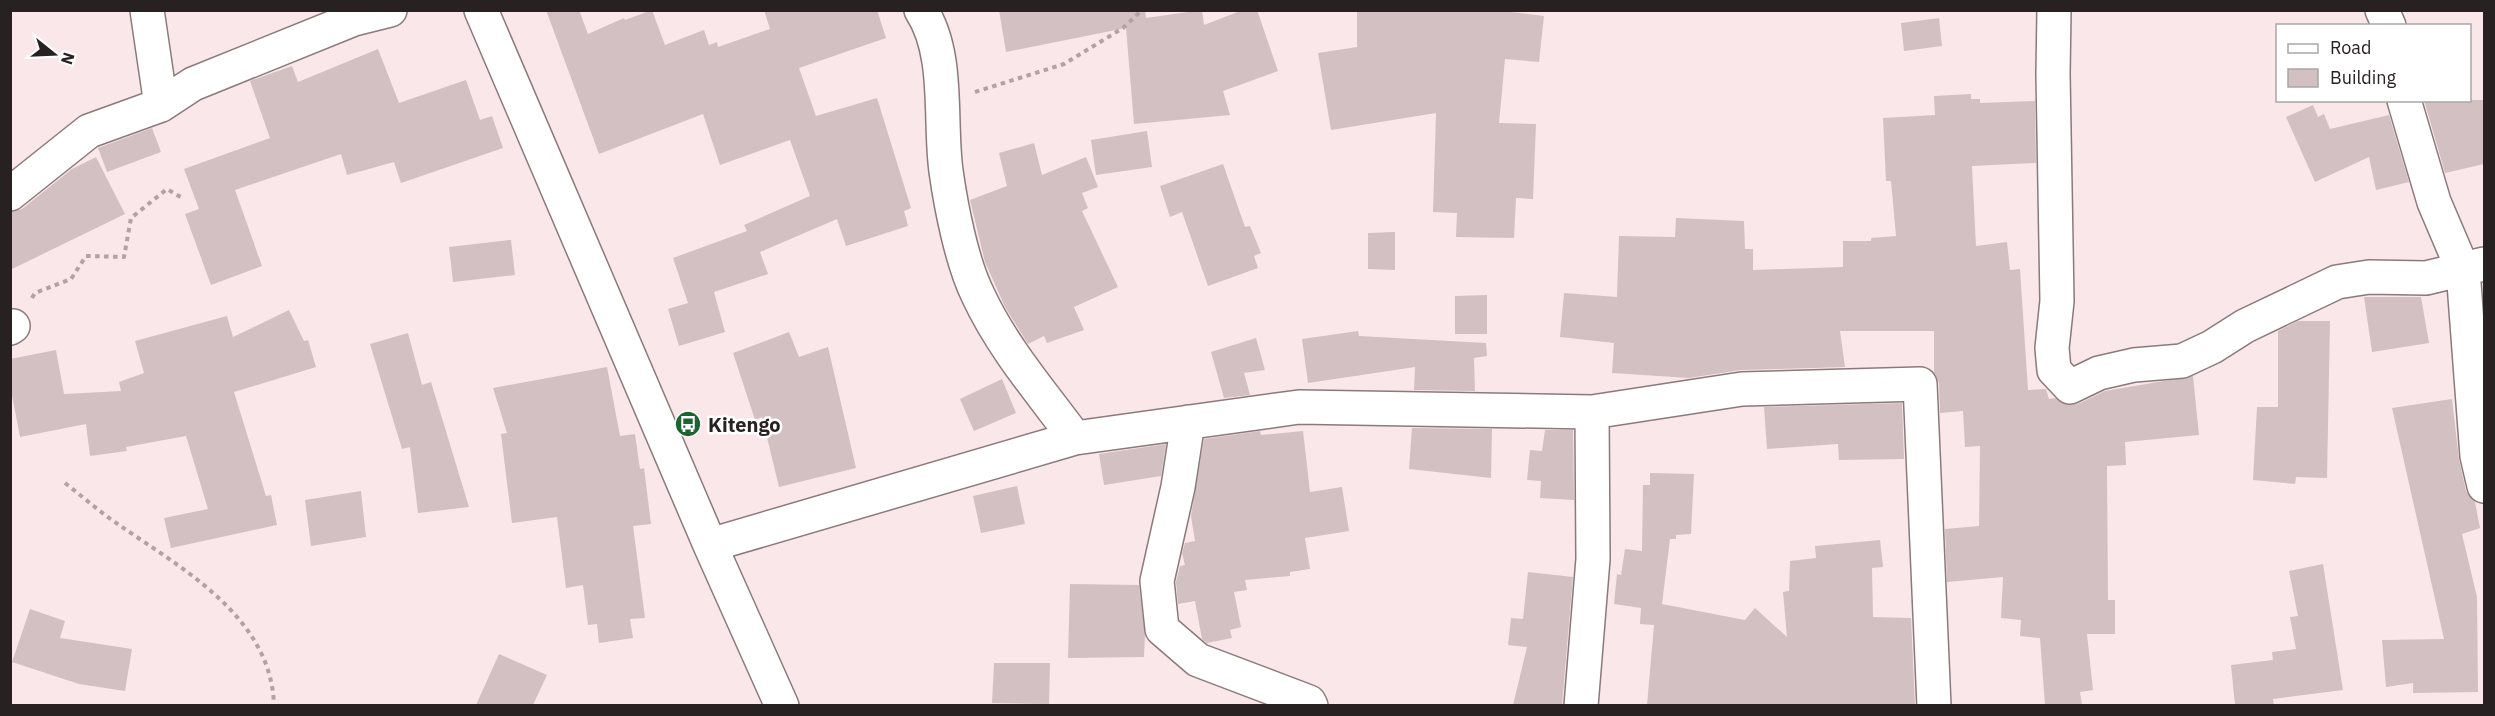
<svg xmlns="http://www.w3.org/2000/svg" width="2495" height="716" font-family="'IBM Plex Sans',sans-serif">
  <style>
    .building { fill: #d3c0c2 }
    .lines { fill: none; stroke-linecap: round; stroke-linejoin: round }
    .street-casing { stroke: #8b7a7c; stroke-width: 36 }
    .path { stroke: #b1a2a4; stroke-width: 4; stroke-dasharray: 4.5 4.5; stroke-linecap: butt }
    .street { stroke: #fff; stroke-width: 33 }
    .labels { text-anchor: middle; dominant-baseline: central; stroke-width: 5; stroke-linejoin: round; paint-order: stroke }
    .poi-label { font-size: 20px; font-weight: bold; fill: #282122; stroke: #fff; text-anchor: start }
  </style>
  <rect width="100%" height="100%" fill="#fae7e9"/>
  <path class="building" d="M 546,10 L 579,10 L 588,34 L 624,18 L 625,20 L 652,10 L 665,45 L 704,30 L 709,45 L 717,42 L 718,47 L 770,29 L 764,10 L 877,10 L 886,38 L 799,68 L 816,116 L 877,98 L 911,208 L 904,211 L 908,226 L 846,246 L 837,219 L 760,252 L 768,274 L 714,292 L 725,332 L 679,346 L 668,309 L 688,303 L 673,258 L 747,231 L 744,225 L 810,196 L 790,140 L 720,165 L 703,114 L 599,154 Z
    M 999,10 L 1145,10 L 1146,18 L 1202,10 L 1204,25 L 1243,10 L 1257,10 L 1278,71 L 1223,91 L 1230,115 L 1134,124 L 1126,28 L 1006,52 Z
    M 1357,10 L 1494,10 L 1544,16 L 1539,62 L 1505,59 L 1499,123 L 1536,124 L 1533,199 L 1516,198 L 1514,238 L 1456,237 L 1457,213 L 1433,212 L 1436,113 L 1331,130 L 1318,53 L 1357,47 Z
    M 1939,18 L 1942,46 L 1904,51 L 1901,23 Z
    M 378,49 L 399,103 L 466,80 L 480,120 L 492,116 L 503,148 L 401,183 L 394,162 L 347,175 L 341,154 L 235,190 L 262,266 L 211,285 L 185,214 L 199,209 L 184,169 L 270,138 L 250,81 L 292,66 L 298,82 Z
    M 1971,94 L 1971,99 L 1980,99 L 1980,103 L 2035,101 L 2036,163 L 1972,166 L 1976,246 L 2007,242 L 2010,270 L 2020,269 L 2028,390 L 2046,389 L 2049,399 L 2055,398 L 2067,405 L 2078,404 L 2105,391 L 2193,376 L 2199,435 L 2125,442 L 2126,465 L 2107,466 L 2108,600 L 2115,600 L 2115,634 L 2087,634 L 2093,690 L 2080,692 L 2082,705 L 2045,705 L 2040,638 L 2020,636 L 2021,620 L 2001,618 L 2003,577 L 1947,582 L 1945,529 L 1979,526 L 1980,446 L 1965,447 L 1963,411 L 1940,413 L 1939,383 L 1934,372 L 1934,331 L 1840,331 L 1845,367 L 1741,370 L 1689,378 L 1612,373 L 1614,343 L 1560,337 L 1564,293 L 1617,297 L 1619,236 L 1675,237 L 1676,218 L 1744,221 L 1745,249 L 1753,249 L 1753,270 L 1843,267 L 1843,241 L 1871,241 L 1871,238 L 1896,236 L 1891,181 L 1886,181 L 1883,118 L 1935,115 L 1934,96 Z
    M 2424,100 L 2484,100 L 2484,164 L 2445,173 Z
    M 2313,105 L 2318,117 L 2324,114 L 2330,129 L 2389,115 L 2409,182 L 2376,190 L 2369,157 L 2315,182 L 2286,117 Z
    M 152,128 L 161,152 L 107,172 L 98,148 Z
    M 1147,131 L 1152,167 L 1096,175 L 1091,140 Z
    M 1034,143 L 1042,175 L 1086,157 L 1098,187 L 1082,193 L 1088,208 L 1082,211 L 1118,287 L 1074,307 L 1084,330 L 1047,343 L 1044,336 L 1028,344 L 1005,307 L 985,262 L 970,200 L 1007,186 L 999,153 Z
    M 96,157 L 125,214 L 10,270 L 10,212 L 22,209 L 72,169 Z
    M 1223,164 L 1245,227 L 1250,226 L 1261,253 L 1254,256 L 1258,268 L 1208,286 L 1182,212 L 1170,217 L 1160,186 Z
    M 1395,232 L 1395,270 L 1368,269 L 1368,233 Z
    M 511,240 L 515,275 L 453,282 L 449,247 Z
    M 1487,295 L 1487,334 L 1455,334 L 1455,296 Z
    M 2364,297 L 2421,297 L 2429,343 L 2372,352 Z
    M 289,310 L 304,341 L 308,340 L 316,367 L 234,392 L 266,496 L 271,495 L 277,525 L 171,548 L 164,518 L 208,509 L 186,436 L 126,447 L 127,451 L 90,456 L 86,424 L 20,437 L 10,385 L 10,359 L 56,350 L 64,394 L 121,391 L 119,382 L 144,373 L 135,341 L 227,316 L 233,337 Z
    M 2298,321 L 2330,321 L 2327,478 L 2296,477 L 2295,484 L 2253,480 L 2257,407 L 2278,407 L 2278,331 Z
    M 1358,331 L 1359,336 L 1486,343 L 1487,356 L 1474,358 L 1475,391 L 1414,390 L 1415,367 L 1308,383 L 1302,339 Z
    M 789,332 L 799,357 L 828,347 L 856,468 L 779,487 L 762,417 L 755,420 L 733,353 Z
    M 408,333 L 422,385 L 431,382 L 469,507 L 418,513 L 410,447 L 402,449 L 370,344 Z
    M 1256,338 L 1265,370 L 1244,373 L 1250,395 L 1224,398 L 1211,352 Z
    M 607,367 L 620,436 L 635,434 L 640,469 L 644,468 L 651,524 L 633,526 L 645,618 L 630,619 L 633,638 L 599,643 L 597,624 L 588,625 L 583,585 L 566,588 L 557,517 L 512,523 L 501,434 L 507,433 L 493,388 Z
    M 1002,379 L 1016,413 L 974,431 L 960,399 Z
    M 2452,399 L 2459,460 L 2466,491 L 2475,502 L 2480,528 L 2462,534 L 2477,597 L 2478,692 L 2413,693 L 2413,683 L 2386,687 L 2382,640 L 2444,639 L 2392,408 Z
    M 1902,403 L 1904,459 L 1839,460 L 1838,444 L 1767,449 L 1764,407 Z
    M 1412,428 L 1492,429 L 1491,478 L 1409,469 Z
    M 1545,430 L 1573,430 L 1574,500 L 1540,498 L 1541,481 L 1527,480 L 1530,450 L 1542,451 Z
    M 1260,431 L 1261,435 L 1303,431 L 1310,492 L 1342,487 L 1349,531 L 1305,538 L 1310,569 L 1290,572 L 1290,576 L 1245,580 L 1247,590 L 1234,592 L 1241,627 L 1230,630 L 1232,638 L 1207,643 L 1202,639 L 1195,601 L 1178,604 L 1176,582 L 1180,566 L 1185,565 L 1182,553 L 1185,543 L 1195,541 L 1191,516 L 1204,439 Z
    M 1166,444 L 1161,476 L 1104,485 L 1099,454 Z
    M 1650,473 L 1694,474 L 1691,534 L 1676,535 L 1676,539 L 1670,539 L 1662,604 L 1745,620 L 1755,608 L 1787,637 L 1783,592 L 1789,591 L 1790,561 L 1816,558 L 1815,546 L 1880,540 L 1883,567 L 1872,568 L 1873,617 L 1911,618 L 1915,705 L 1647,705 L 1654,625 L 1640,624 L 1641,608 L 1614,604 L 1617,574 L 1621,575 L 1625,549 L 1642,551 L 1643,485 L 1650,485 Z
    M 1017,486 L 1025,524 L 981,533 L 973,496 Z
    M 361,491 L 366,537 L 311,546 L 305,500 Z
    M 2323,564 L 2343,690 L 2273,699 L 2274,705 L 2235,705 L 2231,665 L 2273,660 L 2272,652 L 2296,649 L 2290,617 L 2298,616 L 2289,571 Z
    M 1528,572 L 1573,577 L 1562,705 L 1513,705 L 1527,647 L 1508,645 L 1511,618 L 1523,619 Z
    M 1070,584 L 1139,585 L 1145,634 L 1144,657 L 1068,658 Z
    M 30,609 L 65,621 L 60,638 L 132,649 L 125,691 L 79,684 L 12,662 Z
    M 499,654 L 547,675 L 533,705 L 476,705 Z
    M 994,663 L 1050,663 L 1049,704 L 992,703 Z"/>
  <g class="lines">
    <g class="street-casing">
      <path id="street" d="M 147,10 L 161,105
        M 481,10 L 710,545 L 782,706
        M 921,10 C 950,54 939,121 946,171 C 951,207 962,263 978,295 C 1002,347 1041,392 1075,438
        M 2054,10 L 2053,74 L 2057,301 L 2052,348 L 2054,370 L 2070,387 L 2099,373 L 2134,365 L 2182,361 L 2212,347 L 2245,326 L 2337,282 L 2369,277 L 2426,278 L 2484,264
        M 2382,10 L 2389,26
        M 2404,100 L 2434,202 L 2463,270 L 2477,456 L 2484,486
        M 10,194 L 89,131 L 161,105 L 193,84 L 354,19 L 390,10
        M 10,328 L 13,326
        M 1188,422 L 1178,487 L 1157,581 L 1162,629 L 1198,660 L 1309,702 L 1311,706
        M 710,545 L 1075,438 L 1299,407 L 1592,412 L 1742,389 L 1920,384 L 1934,706
        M 1581,706 L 1593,559 L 1592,412"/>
    </g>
    <path class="path" d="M 975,92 L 1064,64 L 1123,28 L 1142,10
      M 32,298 L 35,293 L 71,279 L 86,256 L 124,257 L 131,218 L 167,189 L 184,199
      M 65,483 C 83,497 100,512 119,525 C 183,569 272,618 274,706"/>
    <use href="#street" class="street"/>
  </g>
  <defs>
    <g id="bus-disc" transform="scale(1.35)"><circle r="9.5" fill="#1c6533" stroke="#fff"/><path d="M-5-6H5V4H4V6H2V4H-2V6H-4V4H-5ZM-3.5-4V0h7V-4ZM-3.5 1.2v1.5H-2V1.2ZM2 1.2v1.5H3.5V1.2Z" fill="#fff"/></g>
  </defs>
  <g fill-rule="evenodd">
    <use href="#bus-disc" x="688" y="424"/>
  </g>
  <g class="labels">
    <g class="poi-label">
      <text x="708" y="424">Kitengo</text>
    </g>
  </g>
  <rect width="2495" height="716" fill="none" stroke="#282122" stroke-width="24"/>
  <rect x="2276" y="24" width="195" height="78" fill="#ffffff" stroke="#a9a6a7" stroke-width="1.5"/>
  <rect x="2288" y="44" width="30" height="9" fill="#ffffff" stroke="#a9a6a7" stroke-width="1.5"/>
  <text x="2330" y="54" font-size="18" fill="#282122">Road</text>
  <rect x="2288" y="69" width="30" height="18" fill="#d3c0c2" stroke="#a9a6a7" stroke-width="1.5"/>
  <text x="2330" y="84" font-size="18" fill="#282122">Building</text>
  <g transform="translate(54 54) rotate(108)" stroke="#ffffff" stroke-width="4.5" paint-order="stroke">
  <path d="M0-4.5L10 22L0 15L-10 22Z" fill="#282122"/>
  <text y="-9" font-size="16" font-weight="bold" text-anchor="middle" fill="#282122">N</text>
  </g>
</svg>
